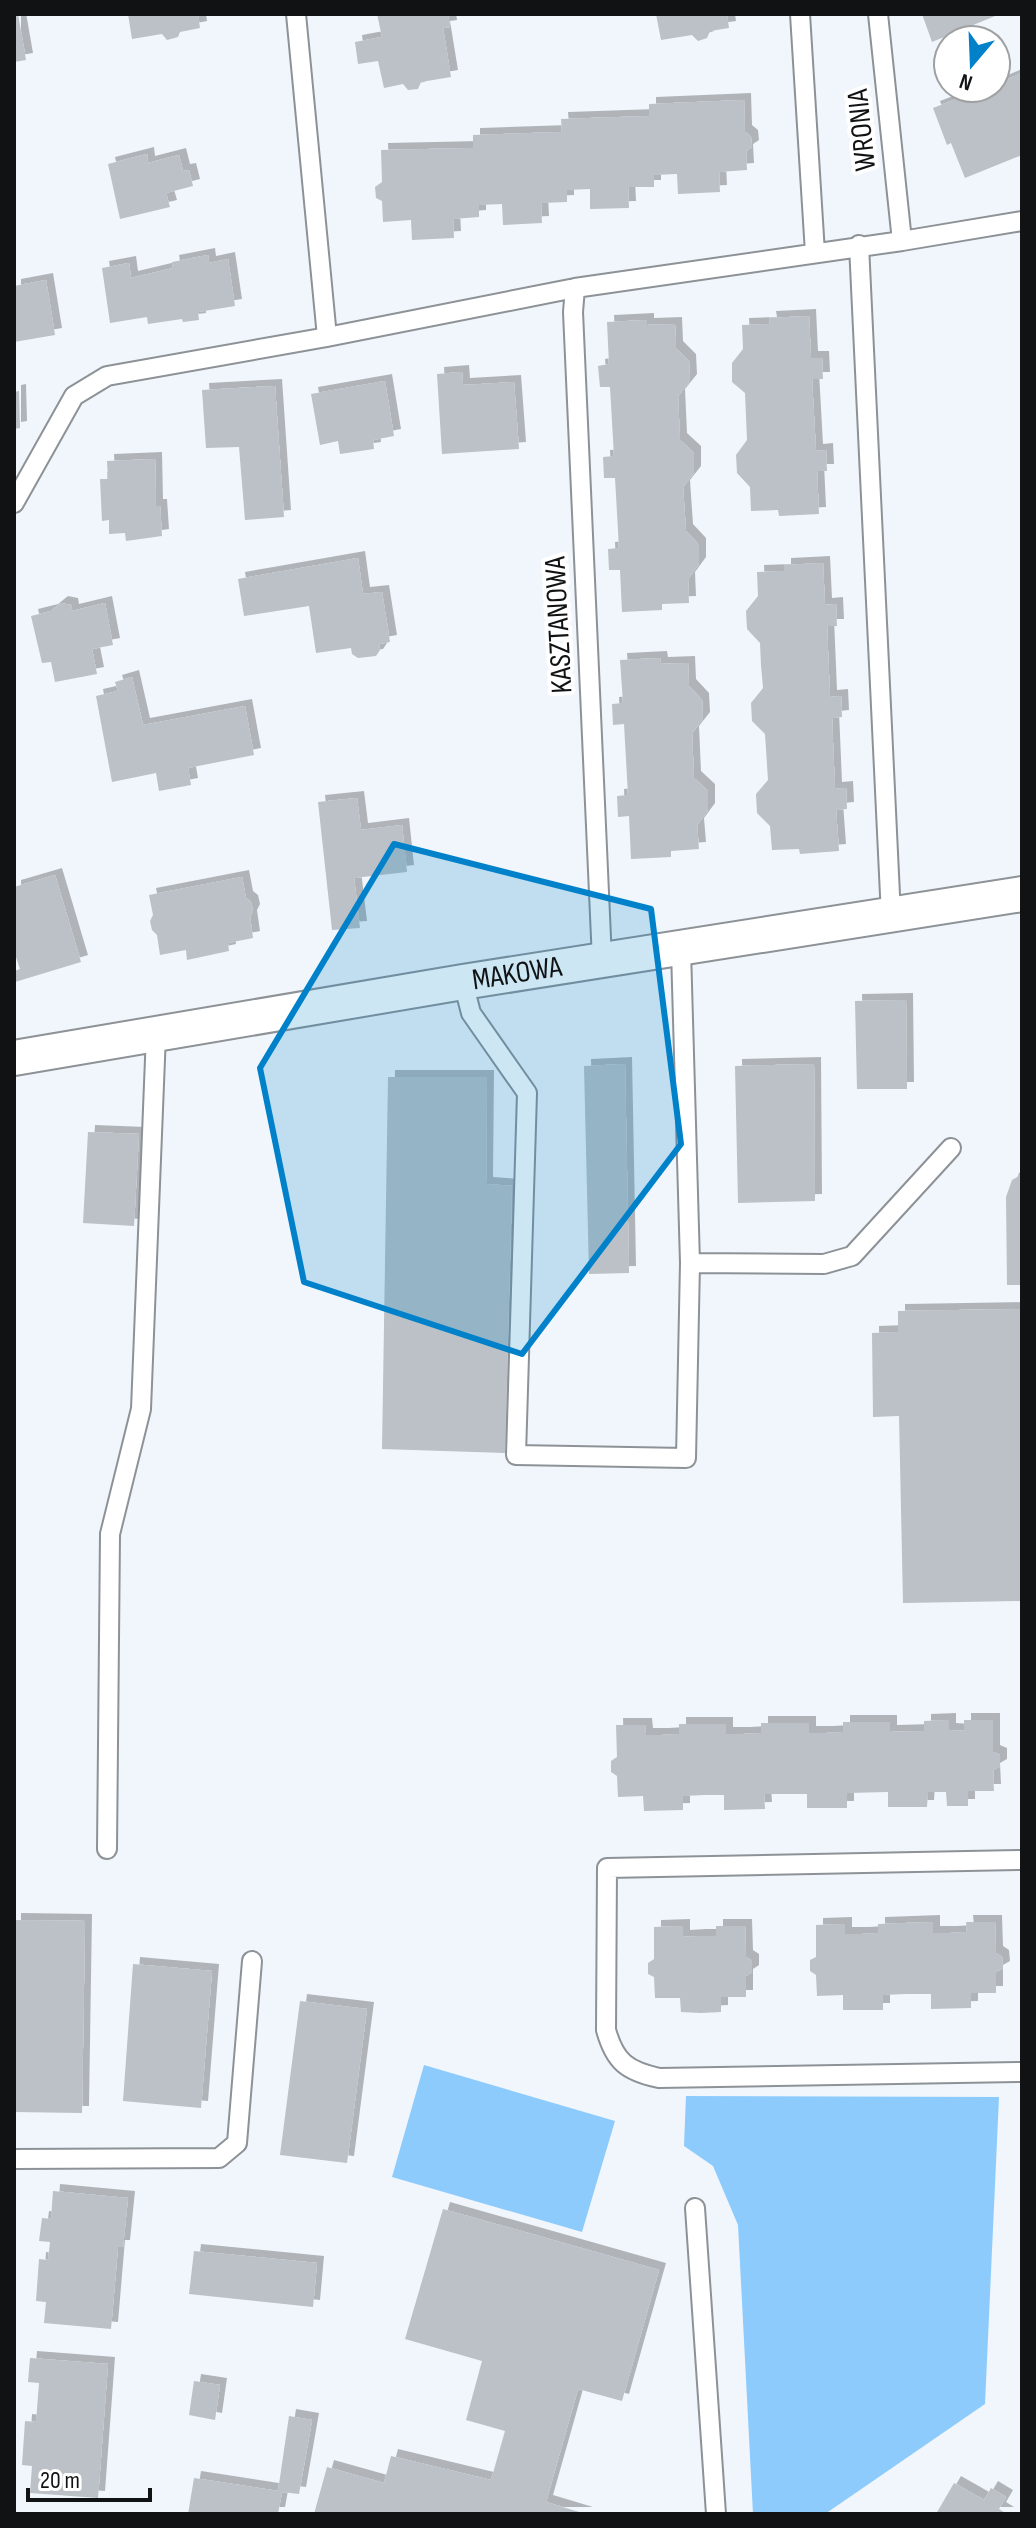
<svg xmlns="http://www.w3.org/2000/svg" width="1036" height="2528" font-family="'Sofia Sans Condensed',sans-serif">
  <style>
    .green { fill: #8dcbfd }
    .building { fill: #bbc1c6; filter: url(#shadow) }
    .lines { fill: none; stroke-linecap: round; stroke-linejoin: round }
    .service-casing { stroke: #8d9297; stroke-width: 22 }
    .minor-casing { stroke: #8d9297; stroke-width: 38 }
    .service { stroke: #fff; stroke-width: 18 }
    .minor { stroke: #fff; stroke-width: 34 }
    .marked { fill: #0081c9; fill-opacity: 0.2; stroke: #0081c9; stroke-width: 6; stroke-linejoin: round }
    .labels { text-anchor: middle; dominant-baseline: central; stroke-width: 8; stroke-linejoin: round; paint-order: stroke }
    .street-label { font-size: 30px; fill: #101213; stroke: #fff }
  </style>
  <defs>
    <filter id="shadow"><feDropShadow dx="7" dy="-7" stdDeviation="0" flood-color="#0004"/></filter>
  </defs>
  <rect width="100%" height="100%" fill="#f0f6fb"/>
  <path class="green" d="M 424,2065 L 615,2121 L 582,2232 L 392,2177 Z
    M 686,2096 L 999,2097 L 985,2404 L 825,2514 L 753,2514 L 738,2225 L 713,2166 L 684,2146 Z"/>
  <path class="building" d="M 14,14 L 18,14 L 26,60 L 14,62 Z
    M 128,14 L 198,14 L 200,28 L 180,32 L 178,37 L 167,40 L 162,34 L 132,39 Z
    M 377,14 L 448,14 L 450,27 L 443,28 L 451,77 L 421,82 L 418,89 L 408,90 L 403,84 L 384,88 L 378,61 L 358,64 L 355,42 L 382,37 Z
    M 656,14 L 727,14 L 729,28 L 710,31 L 707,38 L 698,41 L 692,35 L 661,40 Z
    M 922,14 L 1000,14 L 932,42 Z
    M 1022,73 L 1022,155 L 965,178 L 951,143 L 947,145 L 933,108 L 985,88 L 996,88 L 996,84 Z
    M 744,100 L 745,132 L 751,137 L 752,147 L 746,151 L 747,170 L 719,172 L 720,192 L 678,194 L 677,174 L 654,175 L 654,187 L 628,187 L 629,208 L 590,209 L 590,189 L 567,190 L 567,202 L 541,203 L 542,223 L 503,225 L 502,204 L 479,205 L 479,217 L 453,219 L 454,238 L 412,240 L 411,220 L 383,222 L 382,201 L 376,198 L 375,187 L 382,182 L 381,150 L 473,148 L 473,135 L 562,132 L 561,119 L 649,116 L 649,104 Z
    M 147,154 L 148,163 L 179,155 L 183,171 L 189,170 L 193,186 L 166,193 L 170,207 L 120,219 L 108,164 Z
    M 208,255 L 209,263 L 228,259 L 235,306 L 198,312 L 199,320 L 183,322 L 182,319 L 148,324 L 147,317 L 110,323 L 102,268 L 129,263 L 131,278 L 173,268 L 172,262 Z
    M 46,280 L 55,335 L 14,342 L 14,286 Z
    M 809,316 L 811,358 L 822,358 L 823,379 L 812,379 L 816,451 L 826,450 L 827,471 L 817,471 L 819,514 L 779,516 L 778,510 L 751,511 L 750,487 L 737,473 L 736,455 L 747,440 L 745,393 L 732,382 L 732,363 L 743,349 L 742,325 L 770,324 L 769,318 Z
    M 647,320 L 647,325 L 675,324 L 676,348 L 689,361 L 690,381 L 678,396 L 680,440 L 694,453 L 694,473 L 683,487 L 686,531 L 699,545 L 699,564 L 688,579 L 689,603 L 662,604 L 662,610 L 622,612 L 620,570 L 609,570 L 608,549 L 619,548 L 615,478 L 604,478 L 603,457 L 614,456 L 610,387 L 600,387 L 598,366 L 609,364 L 607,322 Z
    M 462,372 L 463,385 L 514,382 L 519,449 L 442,454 L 437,374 Z
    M 385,381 L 394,436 L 373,440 L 374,449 L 340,454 L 338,441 L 320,445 L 311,394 Z
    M 275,386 L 284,517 L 245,520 L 239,447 L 206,448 L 202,390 Z
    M 19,391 L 20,428 L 14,429 L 14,392 Z
    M 155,459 L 156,506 L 160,506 L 162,536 L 126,541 L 125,533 L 109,534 L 109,520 L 102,521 L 100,479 L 108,479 L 107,461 Z
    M 358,558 L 363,594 L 382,592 L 390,642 L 379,644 L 380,650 L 376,656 L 358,658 L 352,654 L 351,648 L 316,653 L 309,606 L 244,616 L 238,579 Z
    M 823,563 L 825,605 L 836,604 L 837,626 L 827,626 L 830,697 L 841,696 L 842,717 L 832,718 L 835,789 L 846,788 L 847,809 L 836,810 L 839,851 L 800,854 L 799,849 L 772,850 L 770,826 L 757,813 L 756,794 L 768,780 L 765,734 L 752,721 L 751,703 L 763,688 L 761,665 L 760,643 L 747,629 L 746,611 L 758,596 L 757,572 L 784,571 L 784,565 Z
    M 61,603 L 71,605 L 72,611 L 105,603 L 113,645 L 92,649 L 97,674 L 55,682 L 51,662 L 42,663 L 31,616 L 51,611 Z
    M 660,658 L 661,664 L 688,663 L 689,686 L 702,700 L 703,719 L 692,733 L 694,778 L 708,791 L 708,810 L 697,825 L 699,849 L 671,851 L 671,857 L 631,859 L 629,816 L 618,817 L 617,796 L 628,795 L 624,724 L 613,725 L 612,704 L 623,703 L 620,660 Z
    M 132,677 L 143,725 L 245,706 L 254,755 L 188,768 L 191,785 L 159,791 L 156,773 L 112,782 L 96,696 L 118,691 L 115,682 Z
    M 357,798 L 361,830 L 402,825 L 407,872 L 354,878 L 360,928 L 332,930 L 318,802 Z
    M 55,875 L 81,962 L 15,982 L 14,971 L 20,969 L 16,957 L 14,958 L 14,887 Z
    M 242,877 L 246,898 L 251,902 L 253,911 L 250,917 L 253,938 L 228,943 L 229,951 L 187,960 L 186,950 L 160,955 L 157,935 L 152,930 L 150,921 L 153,915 L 149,895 Z
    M 906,1000 L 907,1089 L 857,1089 L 855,1001 Z
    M 625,1064 L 629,1273 L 589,1274 L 584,1066 Z
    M 814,1064 L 815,1201 L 738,1203 L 735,1066 Z
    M 388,1077 L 487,1077 L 486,1184 L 512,1186 L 505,1453 L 382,1449 Z
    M 88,1132 L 139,1134 L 134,1226 L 83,1223 Z
    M 1022,1174 L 1022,1285 L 1007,1285 L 1006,1197 L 1012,1180 Z
    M 1022,1309 L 1022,1601 L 903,1603 L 899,1416 L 873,1417 L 872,1333 L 898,1332 L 898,1311 Z
    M 949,1720 L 949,1730 L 964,1731 L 964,1720 L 993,1720 L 993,1752 L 1000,1755 L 1000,1766 L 993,1770 L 994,1791 L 968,1791 L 968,1806 L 947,1806 L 946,1792 L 928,1792 L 927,1807 L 888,1807 L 888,1792 L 847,1793 L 847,1808 L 807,1808 L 807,1794 L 764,1794 L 765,1809 L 724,1810 L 724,1795 L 704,1795 L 683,1796 L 683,1810 L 644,1811 L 643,1796 L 618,1797 L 617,1776 L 611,1772 L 611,1761 L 617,1757 L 616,1725 L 645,1725 L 646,1735 L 662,1735 L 679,1734 L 679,1724 L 726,1724 L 726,1734 L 743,1734 L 761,1733 L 761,1723 L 809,1723 L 809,1733 L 826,1733 L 843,1732 L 843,1722 L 890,1722 L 890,1732 L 924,1731 L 924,1721 Z
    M 14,1920 L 85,1921 L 82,2113 L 14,2112 Z
    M 933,1922 L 933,1933 L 950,1933 L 967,1932 L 966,1922 L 995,1922 L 996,1953 L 1002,1957 L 1003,1968 L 996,1972 L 996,1993 L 971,1993 L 971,2008 L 931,2009 L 931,1994 L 906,1994 L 883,1995 L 883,2010 L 843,2010 L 843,1995 L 817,1996 L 816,1975 L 810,1971 L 810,1960 L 816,1957 L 816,1925 L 845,1924 L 845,1934 L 862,1934 L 878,1933 L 878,1924 Z
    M 683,1926 L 683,1937 L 699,1936 L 716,1936 L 716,1926 L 745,1926 L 746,1957 L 752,1961 L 752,1972 L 746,1976 L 746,1997 L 721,1997 L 721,2012 L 701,2013 L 681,2012 L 680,1998 L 655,1998 L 654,1977 L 648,1974 L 648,1963 L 654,1959 L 654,1927 Z
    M 133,1964 L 212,1971 L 201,2108 L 123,2101 Z
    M 300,2001 L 367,2009 L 347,2163 L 280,2155 Z
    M 53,2191 L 128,2198 L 123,2247 L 118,2247 L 111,2329 L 44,2323 L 46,2302 L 36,2301 L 39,2259 L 48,2260 L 50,2242 L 39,2241 L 42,2218 L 51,2219 Z
    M 443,2209 L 659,2270 L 622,2401 L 578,2389 L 546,2502 L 586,2514 L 314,2514 L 327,2467 L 384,2483 L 391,2456 L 491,2480 L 505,2431 L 466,2420 L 482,2361 L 405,2339 Z
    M 194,2251 L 317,2263 L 313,2307 L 189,2294 Z
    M 30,2358 L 108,2364 L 98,2498 L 30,2493 L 32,2466 L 22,2465 L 25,2421 L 36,2422 L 39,2383 L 28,2382 Z
    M 194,2381 L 220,2385 L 215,2420 L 189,2415 Z
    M 289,2416 L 312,2420 L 299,2494 L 282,2492 L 278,2514 L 188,2514 L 194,2478 L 278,2491 Z
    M 954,2483 L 984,2500 L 991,2488 L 1006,2497 L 999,2509 L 1007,2514 L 936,2514 Z"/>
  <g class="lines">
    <g class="service-casing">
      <path id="service" d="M 296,14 L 327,337
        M 800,14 L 815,253
        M 878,14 L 902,241
        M 859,245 L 891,916
        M 575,288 L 573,312 L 602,960
        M 14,503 L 74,396 L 107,376 L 327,337 L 575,288 L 902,241 L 1022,221
        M 681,950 L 690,1263 L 824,1264 L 852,1256 L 951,1148
        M 463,982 L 471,1013 L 527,1093 L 516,1455 L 686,1458 L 690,1263
        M 107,1849 L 110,1534 L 141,1409 L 156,1034
        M 1022,1860 L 607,1868 L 606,2030 C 615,2062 627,2071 659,2078 L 1022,2072
        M 14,2159 L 219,2158 L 237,2143 L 252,1961
        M 695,2208 L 716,2514"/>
    </g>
    <g class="minor-casing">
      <g id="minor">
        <path id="s1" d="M 14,1058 L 463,982 L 1022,894"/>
      </g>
    </g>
    <use href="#service" class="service"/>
    <use href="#minor" class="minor"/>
  </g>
  <path class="marked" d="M 394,844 L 651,909 L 681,1144 L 522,1354 L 304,1282 L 260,1068 Z"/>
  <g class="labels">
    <g class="street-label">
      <text transform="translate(862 130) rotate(-96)">WRONIA</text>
      <text transform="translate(559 625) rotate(-93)">KASZTANOWA</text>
      <text stroke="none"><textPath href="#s1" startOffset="510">MAKOWA</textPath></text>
    </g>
  </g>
  <rect width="1036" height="2528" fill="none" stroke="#101213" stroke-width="32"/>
  <g transform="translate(972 64) rotate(199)"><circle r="38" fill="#ffffff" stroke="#9fa0a1" stroke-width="2"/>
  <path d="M0-6L14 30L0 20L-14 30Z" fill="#0081c9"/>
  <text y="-12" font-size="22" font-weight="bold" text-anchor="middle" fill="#101213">N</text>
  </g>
  <path d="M28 2488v12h122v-12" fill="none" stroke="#101213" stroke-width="4"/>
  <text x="40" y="2488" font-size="24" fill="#101213" stroke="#ffffff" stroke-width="6" paint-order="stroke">20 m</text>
</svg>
